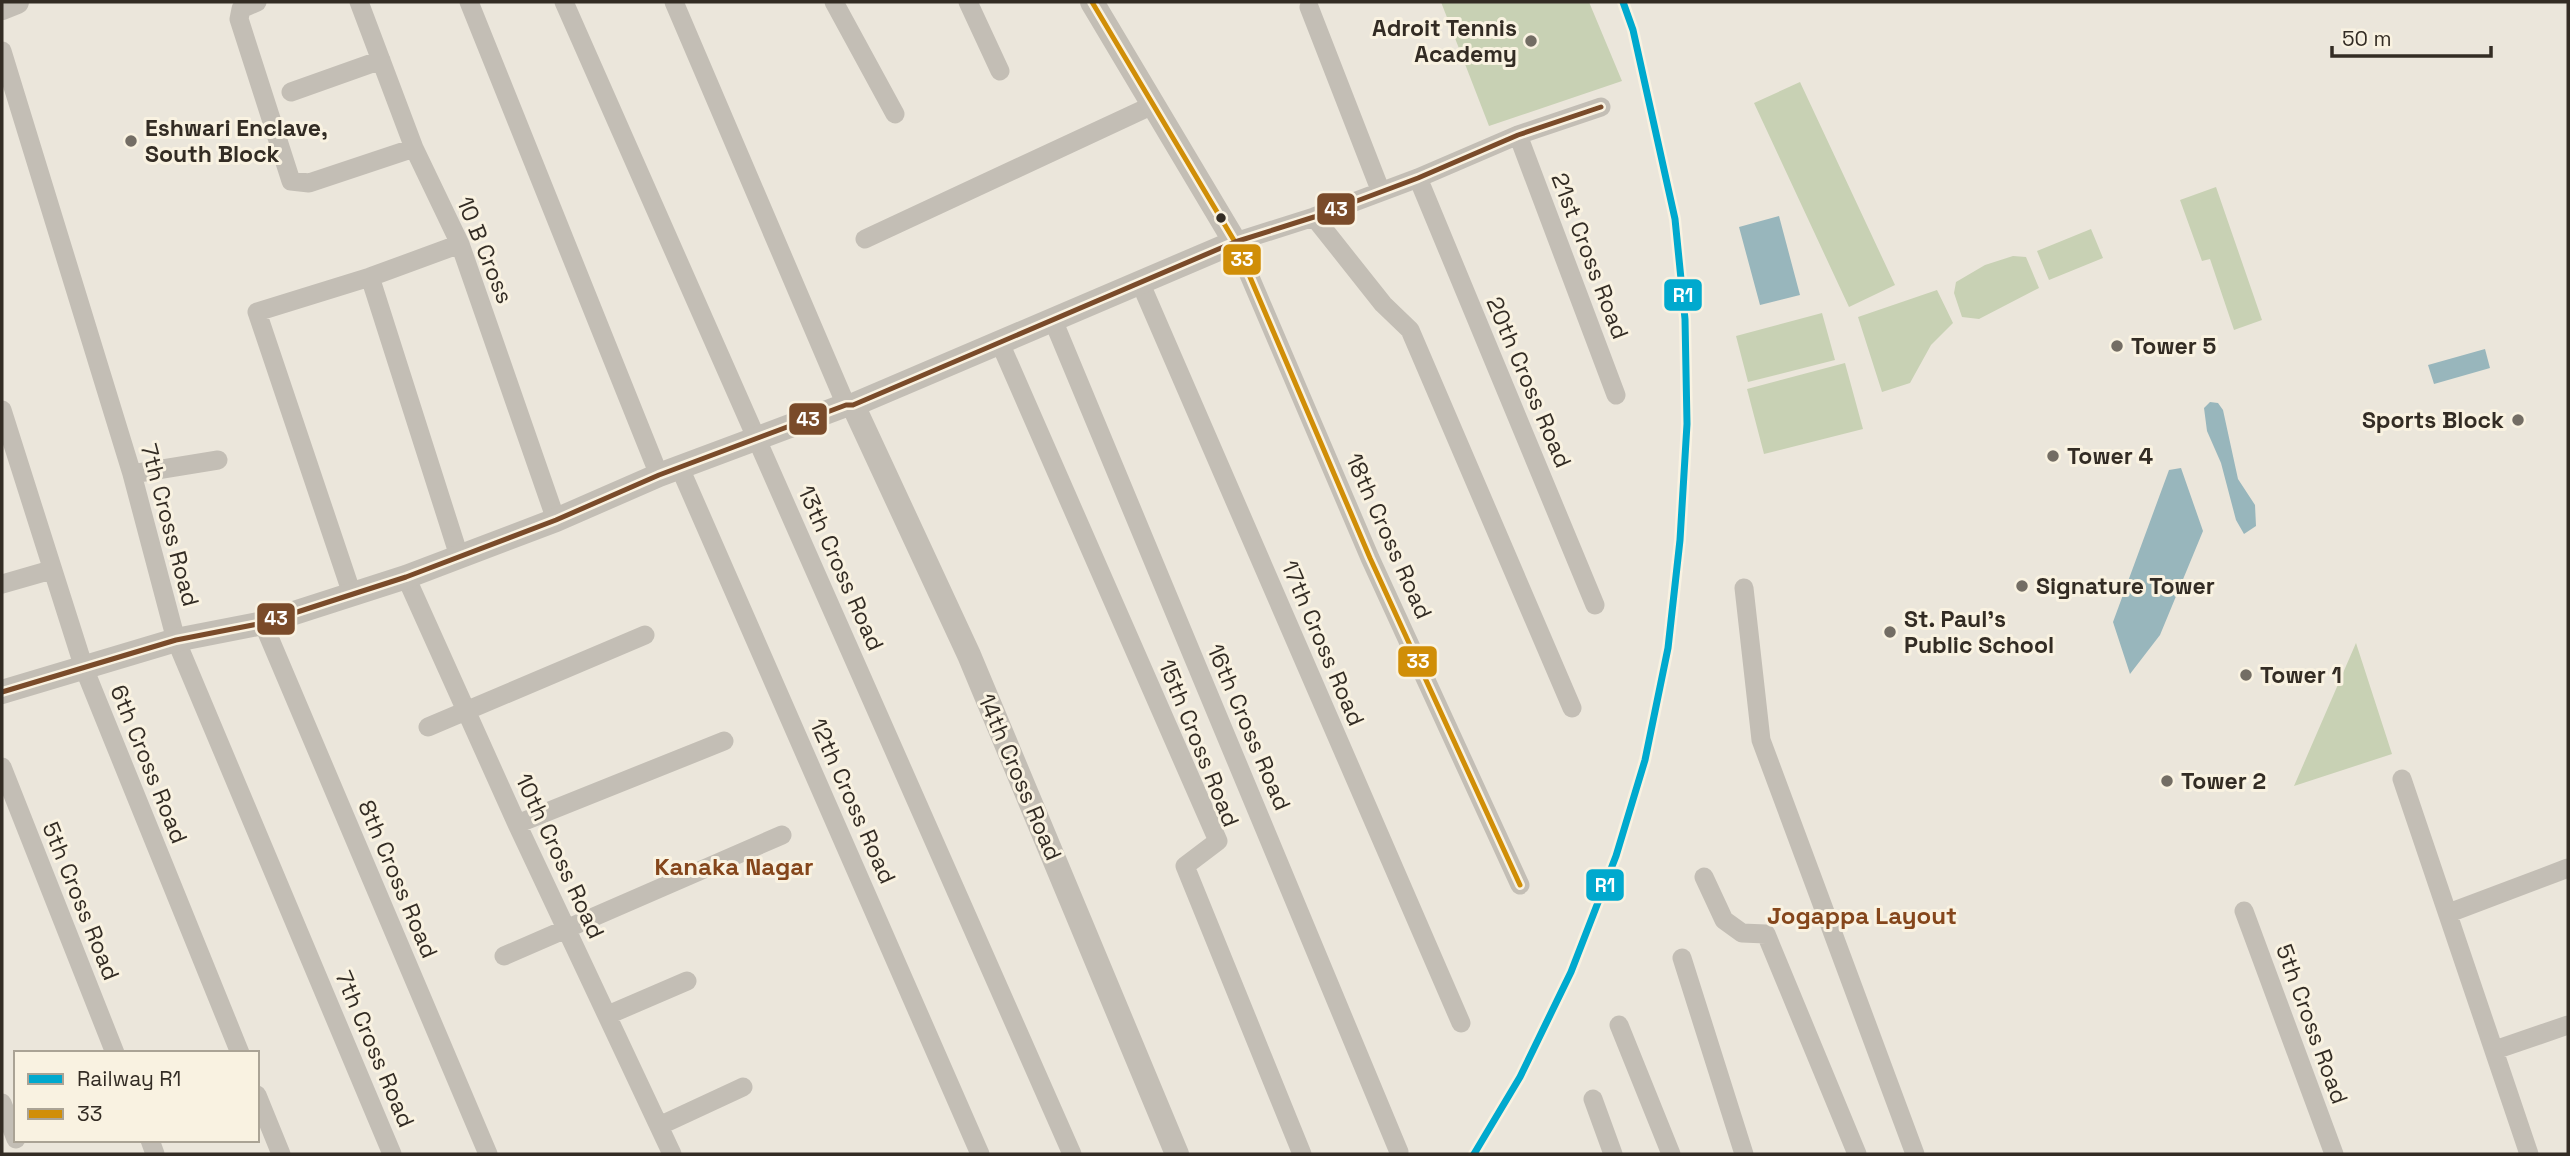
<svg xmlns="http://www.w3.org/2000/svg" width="2570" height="1156" font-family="'Space Grotesk',sans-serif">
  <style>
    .green { fill: #c8d1b4 }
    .water { fill: #98b6bc }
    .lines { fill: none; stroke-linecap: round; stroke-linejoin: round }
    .minor { stroke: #c3beb5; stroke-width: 19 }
    .tertiary { stroke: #c3beb5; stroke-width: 24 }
    .bus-1-casing { stroke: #f9f2e1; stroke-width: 10 }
    .bus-2-casing { stroke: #f9f2e1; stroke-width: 10 }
    .bus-1 { stroke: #d08e07; stroke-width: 5 }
    .bus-2 { stroke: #7a4b2a; stroke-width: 5 }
    .rail-1-casing { stroke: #f9f2e1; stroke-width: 12 }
    .rail-1 { stroke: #00a9ce; stroke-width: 7 }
    .poi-dot { fill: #736d64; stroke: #f9f2e1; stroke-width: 2.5 }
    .bus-dot { fill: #332c24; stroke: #f9f2e1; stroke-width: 2.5 }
    .labels { text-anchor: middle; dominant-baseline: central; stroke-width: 6; stroke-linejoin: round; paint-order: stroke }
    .poi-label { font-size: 23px; font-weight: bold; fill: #332c24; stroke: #f9f2e1; text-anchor: start }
    .street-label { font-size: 23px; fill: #332c24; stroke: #f9f2e1 }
    .neighbourhood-label { font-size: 24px; font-weight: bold; fill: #85461b; stroke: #f9f2e1 }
    .line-badge { stroke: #f9f2e1; stroke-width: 2.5 }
    .badge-label { font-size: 19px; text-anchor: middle; font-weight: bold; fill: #fff }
  </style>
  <rect width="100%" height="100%" fill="#ebe6db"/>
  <path class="green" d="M 1441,2 L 1589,2 L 1622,81 L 1489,126 Z
    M 1800,82 L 1895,285 L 1849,307 L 1754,103 Z
    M 2216,187 L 2262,320 L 2234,330 L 2210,259 L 2202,261 L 2180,200 Z
    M 2091,229 L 2103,258 L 2049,280 L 2037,251 Z
    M 2013,256 L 2026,257 L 2039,288 L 1979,319 L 1962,317 L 1954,293 L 1956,282 L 1985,265 Z
    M 1937,290 L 1953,323 L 1931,345 L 1910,383 L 1882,392 L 1858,317 Z
    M 1822,313 L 1835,360 L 1748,382 L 1736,336 Z
    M 1845,363 L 1863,429 L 1764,454 L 1747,389 Z
    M 2356,643 L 2392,754 L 2294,786 Z"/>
  <path class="water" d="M 1779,216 L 1800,295 L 1760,305 L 1739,227 Z
    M 2485,349 L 2490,368 L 2434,384 L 2428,365 Z
    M 2210,402 L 2218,403 L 2223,410 L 2238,479 L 2255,505 L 2256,526 L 2244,534 L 2236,520 L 2221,463 L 2207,431 L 2204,408 Z
    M 2181,468 L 2203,531 L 2160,635 L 2130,674 L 2113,622 L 2169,470 Z"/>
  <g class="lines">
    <path class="minor" d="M 257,2 L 241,9 L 239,19 L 291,181 L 309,183 L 414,148
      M 359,2 L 414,148 L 460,244 L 556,520
      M 469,2 L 659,475
      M 564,2 L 1072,1154
      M 674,2 L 846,405
      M 834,2 L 895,114
      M 968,2 L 1000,71
      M 1309,7 L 1381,192
      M 2,51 L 132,474 L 176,640 L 392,1154
      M 291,92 L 381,60
      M 1518,135 L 1616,395
      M 1418,178 L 1595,605
      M 1314,217 L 1383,304 L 1410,330 L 1572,708
      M 865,239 L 1153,105
      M 370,277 L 460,244
      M 1140,282 L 1461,1023
      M 1053,320 L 1399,1152
      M 1000,343 L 1218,841 L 1185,866 L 1302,1154
      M 2,410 L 84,668 L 240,1053
      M 680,468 L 980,1154
      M 132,474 L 218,460
      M 406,577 L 517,824 L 672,1154
      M 2,584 L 51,570
      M 1744,588 L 1761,740 L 1915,1154
      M 352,594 L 257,312 L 370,277 L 459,556
      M 263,623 L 488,1154
      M 428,727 L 645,635
      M 2,767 L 115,1053
      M 2402,779 L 2529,1154
      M 517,824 L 724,741
      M 1704,877 L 1724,920 L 1742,933 L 1766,934 L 1857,1154
      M 1520,885 L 1370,558 L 1235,242 L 1314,217 L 1418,178 L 1518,135 L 1601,107
      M 2244,911 L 2334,1154
      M 2449,913 L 2568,868
      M 504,956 L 782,835
      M 1682,958 L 1744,1154
      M 608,1015 L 687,981
      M 1619,1025 L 1671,1154
      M 2495,1050 L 2568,1025
      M 257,1095 L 281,1154
      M 1593,1099 L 1613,1154
      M 2,1103 L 16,1139
      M 659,1126 L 743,1087
      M 150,1140 L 155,1154"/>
    <path class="tertiary" d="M 2,8 L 17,2
      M 853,405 L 969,655 L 1177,1154
      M 2,692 L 176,640 L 263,623 L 406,577 L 556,520 L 659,475 L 846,405 L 853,405 L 1235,242 L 1092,2"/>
    <g class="bus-1-casing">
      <path id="bus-1" d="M 1092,2 L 1235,242 L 1370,558 L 1520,885"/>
    </g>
    <g class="bus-2-casing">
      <path id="bus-2" d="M 2,692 L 176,640 L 263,623 L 406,577 L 556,520 L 659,475 L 846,405 L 853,405 L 1235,242 L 1314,217 L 1418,178 L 1518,135 L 1601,107"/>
    </g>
    <use href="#bus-1" class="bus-1"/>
    <use href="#bus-2" class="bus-2"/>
    <g class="rail-1-casing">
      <path id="rail-1" d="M 1474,1154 L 1520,1077 L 1571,972 L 1616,856 L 1645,760 L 1668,648 L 1680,540 L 1687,424 L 1685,319 L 1675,219 L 1633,30 L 1623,2"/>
    </g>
    <use href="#rail-1" class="rail-1"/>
  </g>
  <g class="poi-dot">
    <circle cx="1531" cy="41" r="7"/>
    <circle cx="131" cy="141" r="7"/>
    <circle cx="2117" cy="346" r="7"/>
    <circle cx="2518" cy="420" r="7"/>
    <circle cx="2053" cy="456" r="7"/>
    <circle cx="2022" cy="586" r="7"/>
    <circle cx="1890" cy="632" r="7"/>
    <circle cx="2246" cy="675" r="7"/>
    <circle cx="2167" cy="781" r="7"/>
  </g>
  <circle class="bus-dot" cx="1221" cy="218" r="6"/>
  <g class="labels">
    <g class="poi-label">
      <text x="1517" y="28" text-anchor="end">Adroit Tennis<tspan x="1517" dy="26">Academy</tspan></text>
      <text x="145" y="128">Eshwari Enclave,<tspan x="145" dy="26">South Block</tspan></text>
      <text x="2131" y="346">Tower 5</text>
      <text x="2504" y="420" text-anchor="end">Sports Block</text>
      <text x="2067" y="456">Tower 4</text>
      <text x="2036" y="586">Signature Tower</text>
      <text x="1904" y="619">St. Paul's<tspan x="1904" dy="26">Public School</tspan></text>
      <text x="2260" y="675">Tower 1</text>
      <text x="2181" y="781">Tower 2</text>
    </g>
    <g class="street-label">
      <text transform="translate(485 250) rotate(68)">10 B Cross</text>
      <text transform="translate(1590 256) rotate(69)">21st Cross Road</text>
      <text transform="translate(1529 382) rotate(67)">20th Cross Road</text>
      <text transform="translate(170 525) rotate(75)">7th Cross Road</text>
      <text transform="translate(1389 536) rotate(66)">18th Cross Road</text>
      <text transform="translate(841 568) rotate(66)">13th Cross Road</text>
      <text transform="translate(1323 643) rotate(67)">17th Cross Road</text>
      <text transform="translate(1249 727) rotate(67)">16th Cross Road</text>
      <text transform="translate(1199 743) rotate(68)">15th Cross Road</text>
      <text transform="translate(149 764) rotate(68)">6th Cross Road</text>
      <text transform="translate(1020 777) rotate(67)">14th Cross Road</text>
      <text transform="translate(853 801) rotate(66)">12th Cross Road</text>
      <text transform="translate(560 856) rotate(65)">10th Cross Road</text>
      <text transform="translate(398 879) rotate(67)">8th Cross Road</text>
      <text transform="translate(81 901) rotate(68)">5th Cross Road</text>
      <text transform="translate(2312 1024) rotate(70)">5th Cross Road</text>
      <text transform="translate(375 1049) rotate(67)">7th Cross Road</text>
    </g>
    <g class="neighbourhood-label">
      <text x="734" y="866">Kanaka Nagar</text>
      <text x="1862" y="915">Jogappa Layout</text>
    </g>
  </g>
  <g class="line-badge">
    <rect x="1316" y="192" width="40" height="34" rx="7" fill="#7a4b2a"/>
    <rect x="1222" y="243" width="40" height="33" rx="7" fill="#d08e07"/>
    <rect x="1663" y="278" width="40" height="34" rx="7" fill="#00a9ce"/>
    <rect x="788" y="402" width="40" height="34" rx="7" fill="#7a4b2a"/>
    <rect x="256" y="602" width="40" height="34" rx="7" fill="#7a4b2a"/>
    <rect x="1397" y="645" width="41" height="33" rx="7" fill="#d08e07"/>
    <rect x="1585" y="868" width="40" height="34" rx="7" fill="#00a9ce"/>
  </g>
  <g class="badge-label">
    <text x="1336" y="216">43</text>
    <text x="1242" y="266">33</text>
    <text x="1683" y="302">R1</text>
    <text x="808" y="426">43</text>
    <text x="276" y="625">43</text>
    <text x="1418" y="668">33</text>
    <text x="1605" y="892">R1</text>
  </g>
  <rect width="2570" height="1156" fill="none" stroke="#332c24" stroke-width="7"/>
  <rect x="14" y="1051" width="245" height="91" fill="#f9f2e1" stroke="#aaa395" stroke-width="2"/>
  <rect x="28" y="1074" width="35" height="10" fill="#00a9ce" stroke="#aaa395" stroke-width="2"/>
  <text x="77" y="1086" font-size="21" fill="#332c24">Railway R1</text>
  <rect x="28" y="1109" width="35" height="10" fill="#d08e07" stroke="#aaa395" stroke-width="2"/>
  <text x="77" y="1121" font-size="21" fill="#332c24">33</text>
  <path d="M2332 46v10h159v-10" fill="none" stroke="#332c24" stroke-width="3.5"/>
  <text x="2342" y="46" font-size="21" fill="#332c24" stroke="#f9f2e1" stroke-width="5" paint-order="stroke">50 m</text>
</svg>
